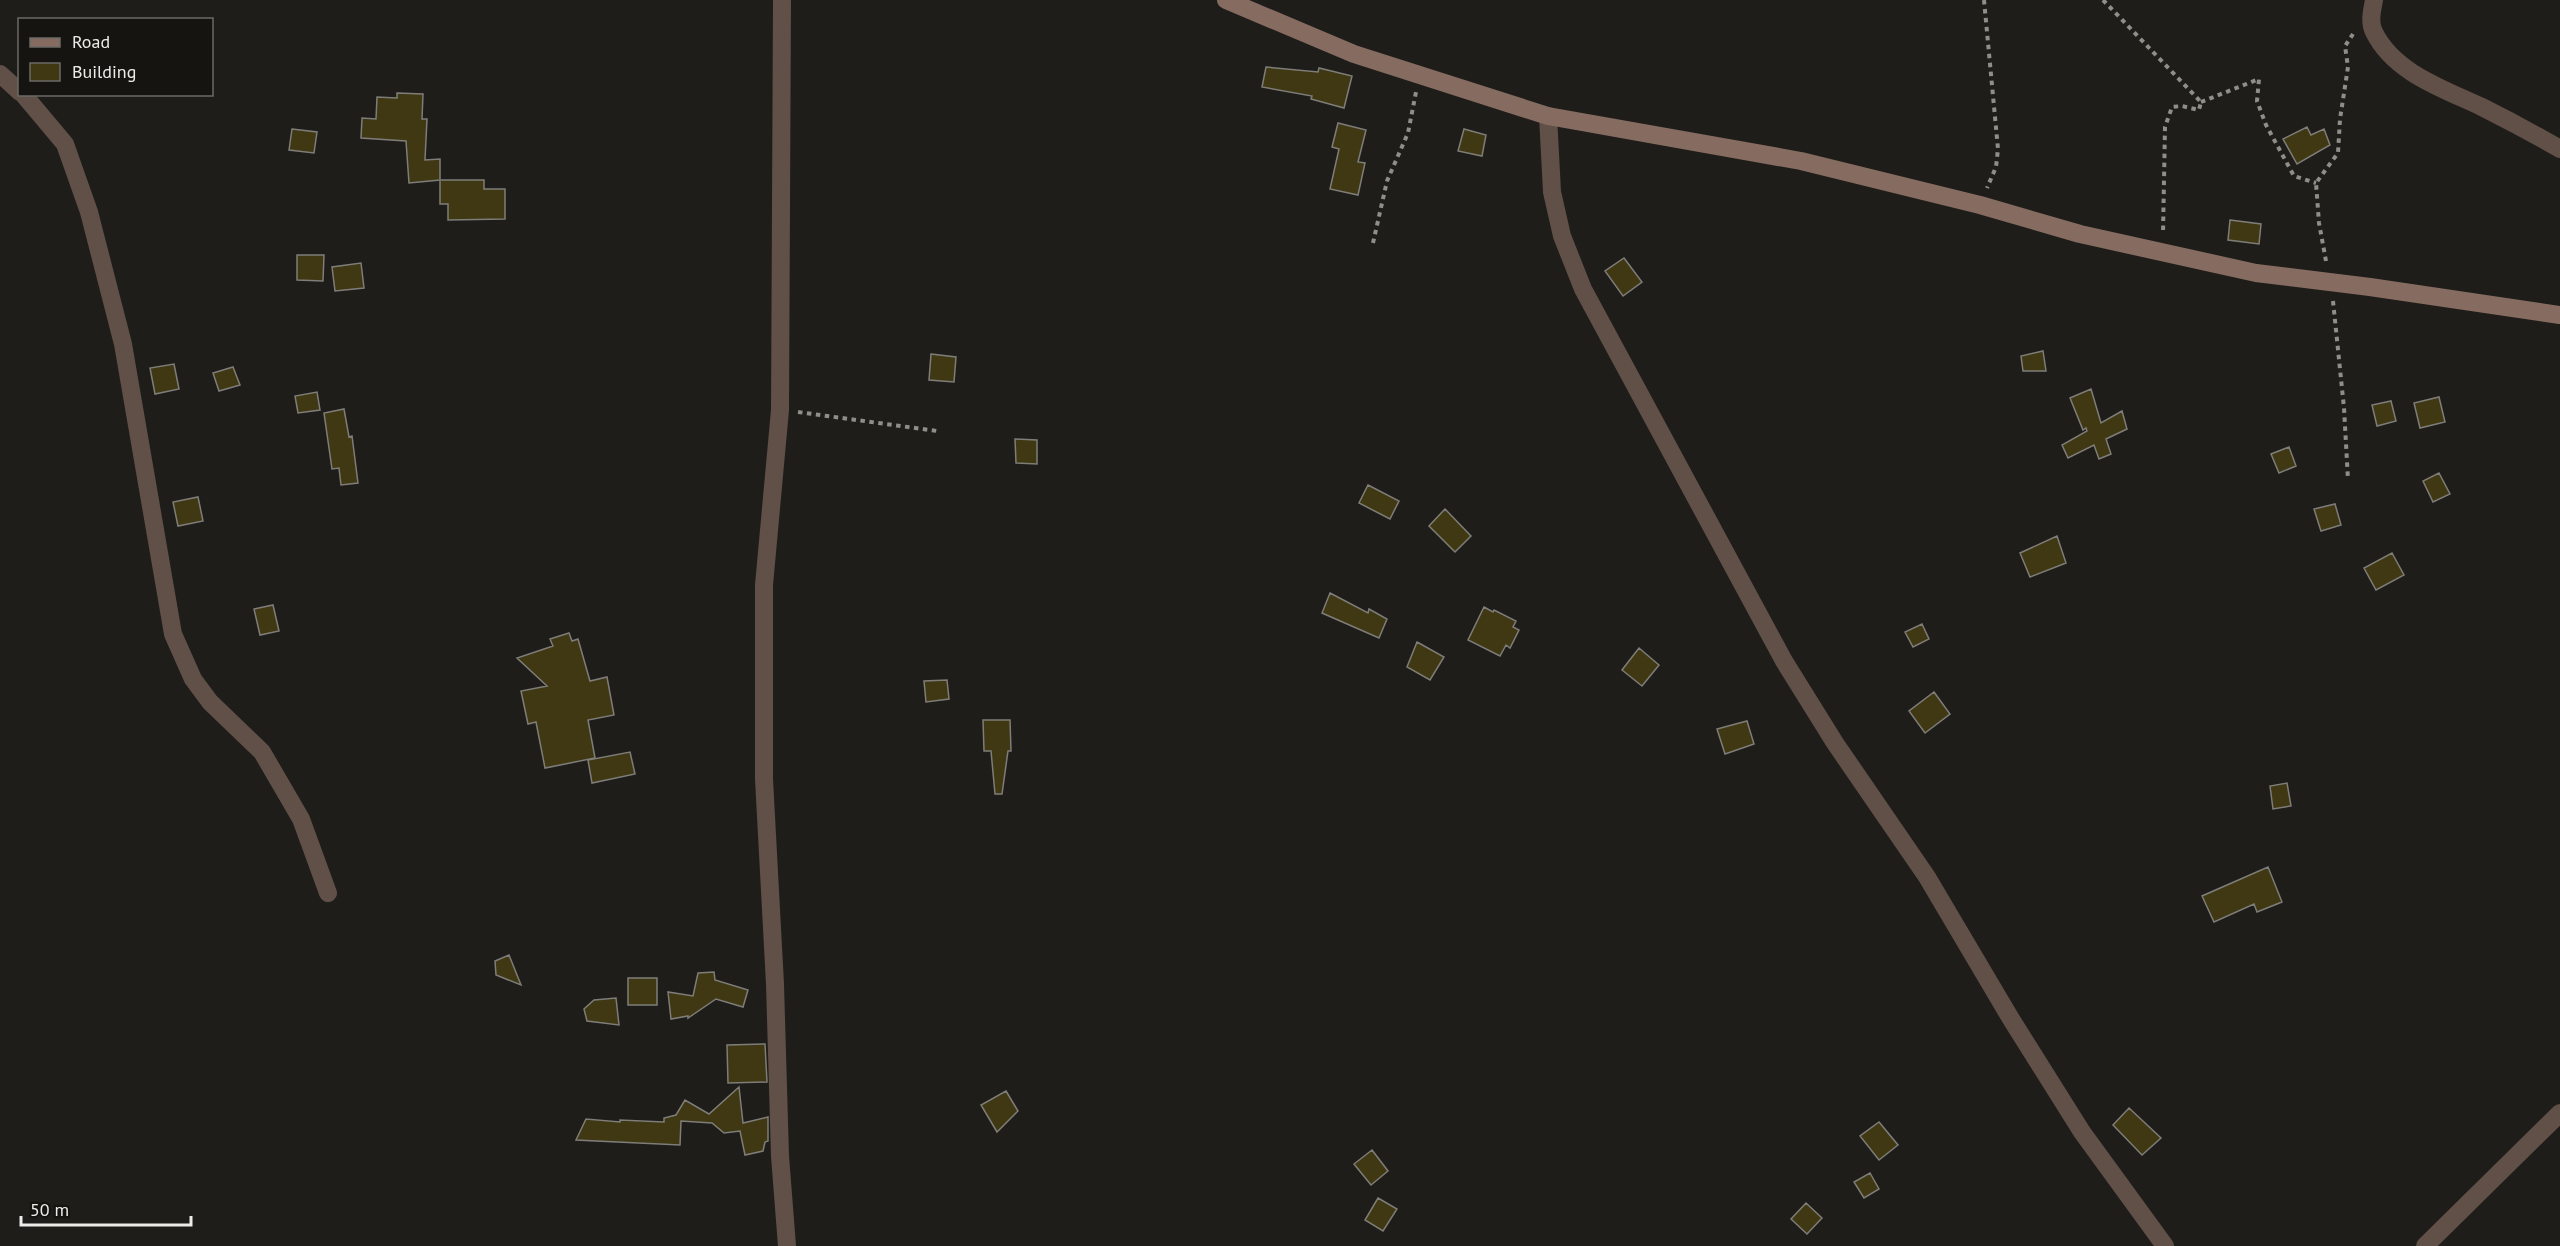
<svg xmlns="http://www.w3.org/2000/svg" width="2560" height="1246" font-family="'PT Sans',sans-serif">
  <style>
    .building { fill: #3f3813; stroke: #7e7d79; stroke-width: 1.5 }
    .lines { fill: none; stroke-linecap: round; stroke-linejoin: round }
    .path { stroke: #8f8e8b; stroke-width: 4; stroke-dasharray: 4.5 4.5; stroke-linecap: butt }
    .street { stroke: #605048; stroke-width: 18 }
    .secondary { stroke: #866c60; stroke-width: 18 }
  </style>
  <rect width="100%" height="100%" fill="#1e1d1a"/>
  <path class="building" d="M 1266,67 L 1318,72 L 1319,68 L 1352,76 L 1344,108 L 1311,99 L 1312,96 L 1262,87 Z
    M 397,93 L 423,94 L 422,119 L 427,119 L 425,160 L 440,159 L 440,180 L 409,183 L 406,141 L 361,138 L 362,118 L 376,119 L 377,97 L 397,98 Z
    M 1338,123 L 1366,130 L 1358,162 L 1365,163 L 1358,195 L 1330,189 L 1339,149 L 1332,147 Z
    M 2307,127 L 2311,135 L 2324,129 L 2330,145 L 2297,164 L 2283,139 Z
    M 292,129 L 317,132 L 314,153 L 289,150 Z
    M 1464,129 L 1486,135 L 1482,156 L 1458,151 Z
    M 440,180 L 484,180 L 484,189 L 505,189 L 505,219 L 448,220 L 448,204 L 440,204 Z
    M 2230,220 L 2261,224 L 2259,244 L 2228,240 Z
    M 297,255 L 324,255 L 323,281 L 297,280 Z
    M 1624,258 L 1642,282 L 1623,296 L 1605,271 Z
    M 361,263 L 364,288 L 335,291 L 332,267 Z
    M 2043,351 L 2046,371 L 2023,371 L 2021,356 Z
    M 931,354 L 956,357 L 954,382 L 929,380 Z
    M 174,364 L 179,389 L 155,394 L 150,368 Z
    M 233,367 L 240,385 L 219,391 L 213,373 Z
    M 2091,389 L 2101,423 L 2122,411 L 2127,429 L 2106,439 L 2111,454 L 2099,459 L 2094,445 L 2068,458 L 2062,445 L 2087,431 L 2086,428 L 2083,430 L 2070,398 Z
    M 317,392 L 320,410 L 298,413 L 295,396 Z
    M 2439,397 L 2445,422 L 2420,428 L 2414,403 Z
    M 2391,401 L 2396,421 L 2377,426 L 2372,405 Z
    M 344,409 L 349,437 L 352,436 L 358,483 L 341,485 L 339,468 L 332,469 L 324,413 Z
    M 1015,439 L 1037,440 L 1037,464 L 1016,463 Z
    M 2289,447 L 2296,466 L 2279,473 L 2271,454 Z
    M 2439,473 L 2450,494 L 2433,502 L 2423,481 Z
    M 1368,485 L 1399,501 L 1390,519 L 1359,503 Z
    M 198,497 L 203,521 L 178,526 L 173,502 Z
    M 2335,504 L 2341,525 L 2321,531 L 2314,509 Z
    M 1445,509 L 1471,536 L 1455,552 L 1429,526 Z
    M 2057,536 L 2066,563 L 2030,577 L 2020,553 Z
    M 2392,553 L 2404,575 L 2376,590 L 2364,568 Z
    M 1330,593 L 1368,613 L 1369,609 L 1387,619 L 1379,638 L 1322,613 Z
    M 273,605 L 279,631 L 260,635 L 254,609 Z
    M 1484,607 L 1493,612 L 1494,610 L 1516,621 L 1513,627 L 1519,630 L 1510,648 L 1506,645 L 1500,656 L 1468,640 Z
    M 1922,624 L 1929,639 L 1913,647 L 1905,632 Z
    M 569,633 L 572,641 L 578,639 L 590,681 L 607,677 L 614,715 L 588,720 L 595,758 L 545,768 L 536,722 L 528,724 L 521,691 L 547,686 L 517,658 L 553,646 L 550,639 Z
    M 1417,642 L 1444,657 L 1430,680 L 1407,667 Z
    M 1639,648 L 1659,665 L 1642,686 L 1622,670 Z
    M 947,680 L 949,699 L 926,702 L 924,681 Z
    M 1934,692 L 1950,714 L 1925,733 L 1909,711 Z
    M 983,720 L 1010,720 L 1011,751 L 1008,751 L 1002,794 L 995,794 L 991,751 L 984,751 Z
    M 1747,721 L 1754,744 L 1725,754 L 1717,729 Z
    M 630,752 L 635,774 L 592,783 L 588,760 Z
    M 2287,783 L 2291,806 L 2273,809 L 2270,786 Z
    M 2268,867 L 2282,902 L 2257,912 L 2254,904 L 2214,922 L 2202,896 Z
    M 509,955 L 521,985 L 496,975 L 495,961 Z
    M 714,972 L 715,980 L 748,990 L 743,1007 L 716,999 L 688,1018 L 688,1016 L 671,1019 L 668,992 L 693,996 L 698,973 Z
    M 628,978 L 657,978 L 657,1005 L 628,1005 Z
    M 616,998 L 619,1025 L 587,1021 L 584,1009 L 594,1000 Z
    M 765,1044 L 767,1082 L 728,1083 L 727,1045 Z
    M 739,1087 L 743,1123 L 768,1117 L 768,1141 L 765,1142 L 763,1151 L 745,1155 L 740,1131 L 724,1133 L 712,1123 L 681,1121 L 680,1145 L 576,1140 L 586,1119 L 620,1122 L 620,1120 L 664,1122 L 664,1118 L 676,1115 L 685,1100 L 709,1114 Z
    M 1006,1091 L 1018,1111 L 997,1132 L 981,1105 Z
    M 2129,1108 L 2161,1138 L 2142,1155 L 2113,1125 Z
    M 1879,1122 L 1898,1145 L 1879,1160 L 1860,1136 Z
    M 1372,1150 L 1388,1171 L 1371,1185 L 1354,1164 Z
    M 1870,1173 L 1879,1189 L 1864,1198 L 1854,1182 Z
    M 1378,1198 L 1397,1209 L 1383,1231 L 1365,1220 Z
    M 1806,1203 L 1822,1218 L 1807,1234 L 1791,1219 Z"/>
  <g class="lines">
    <path class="path" d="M 1984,0 L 1998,149 L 1996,167 L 1987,188
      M 2103,0 L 2201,102 L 2199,110 L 2182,106 L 2172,107 L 2165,127 L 2163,234
      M 2201,102 L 2259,79 L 2257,101 L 2266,125 L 2294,176 L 2316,183
      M 1373,243 L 1387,181 L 1408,133 L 1416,92
      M 2326,261 L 2319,223 L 2316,183 L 2338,153 L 2340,119 L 2348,67 L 2345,46 L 2353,34
      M 2333,301 L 2344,408 L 2348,480
      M 798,412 L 937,431"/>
    <path class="street" d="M 782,0 L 780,410 L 764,585 L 764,779 L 775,984 L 780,1156 L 787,1246
      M 2374,0 C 2372,11 2369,22 2374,32 C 2394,73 2444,89 2482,107 C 2508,120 2534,134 2560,149
      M 0,74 L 20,92
      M 23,94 L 65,144 L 89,212 L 123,344 L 173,634 L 193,679 L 210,702 L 262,752 L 301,819 L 328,893
      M 1548,116 L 1552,192 L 1562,236 L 1583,289 L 1784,661 L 1835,743 L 1927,877 L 2011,1019 L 2082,1132 L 2165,1246
      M 2425,1246 L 2560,1113"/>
    <path class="secondary" d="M 1226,0 L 1354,54 L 1548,116 L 1801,161 L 1980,205 L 2080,234 L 2256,273 L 2370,287 L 2560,315"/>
  </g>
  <rect x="18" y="18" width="195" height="78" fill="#151411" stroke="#6b6a67" stroke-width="1.5"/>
  <rect x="30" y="38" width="30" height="9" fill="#866c60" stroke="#6b6a67" stroke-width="1.5"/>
  <text x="72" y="48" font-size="18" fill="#ecece9">Road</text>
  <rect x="30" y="63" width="30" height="18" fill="#3f3813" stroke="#6b6a67" stroke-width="1.5"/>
  <text x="72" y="78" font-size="18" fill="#ecece9">Building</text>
  <path d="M21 1216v9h170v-9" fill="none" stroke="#ecece9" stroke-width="3"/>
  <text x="30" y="1216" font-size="18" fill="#ecece9" stroke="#151411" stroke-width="4.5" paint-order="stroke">50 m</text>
</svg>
